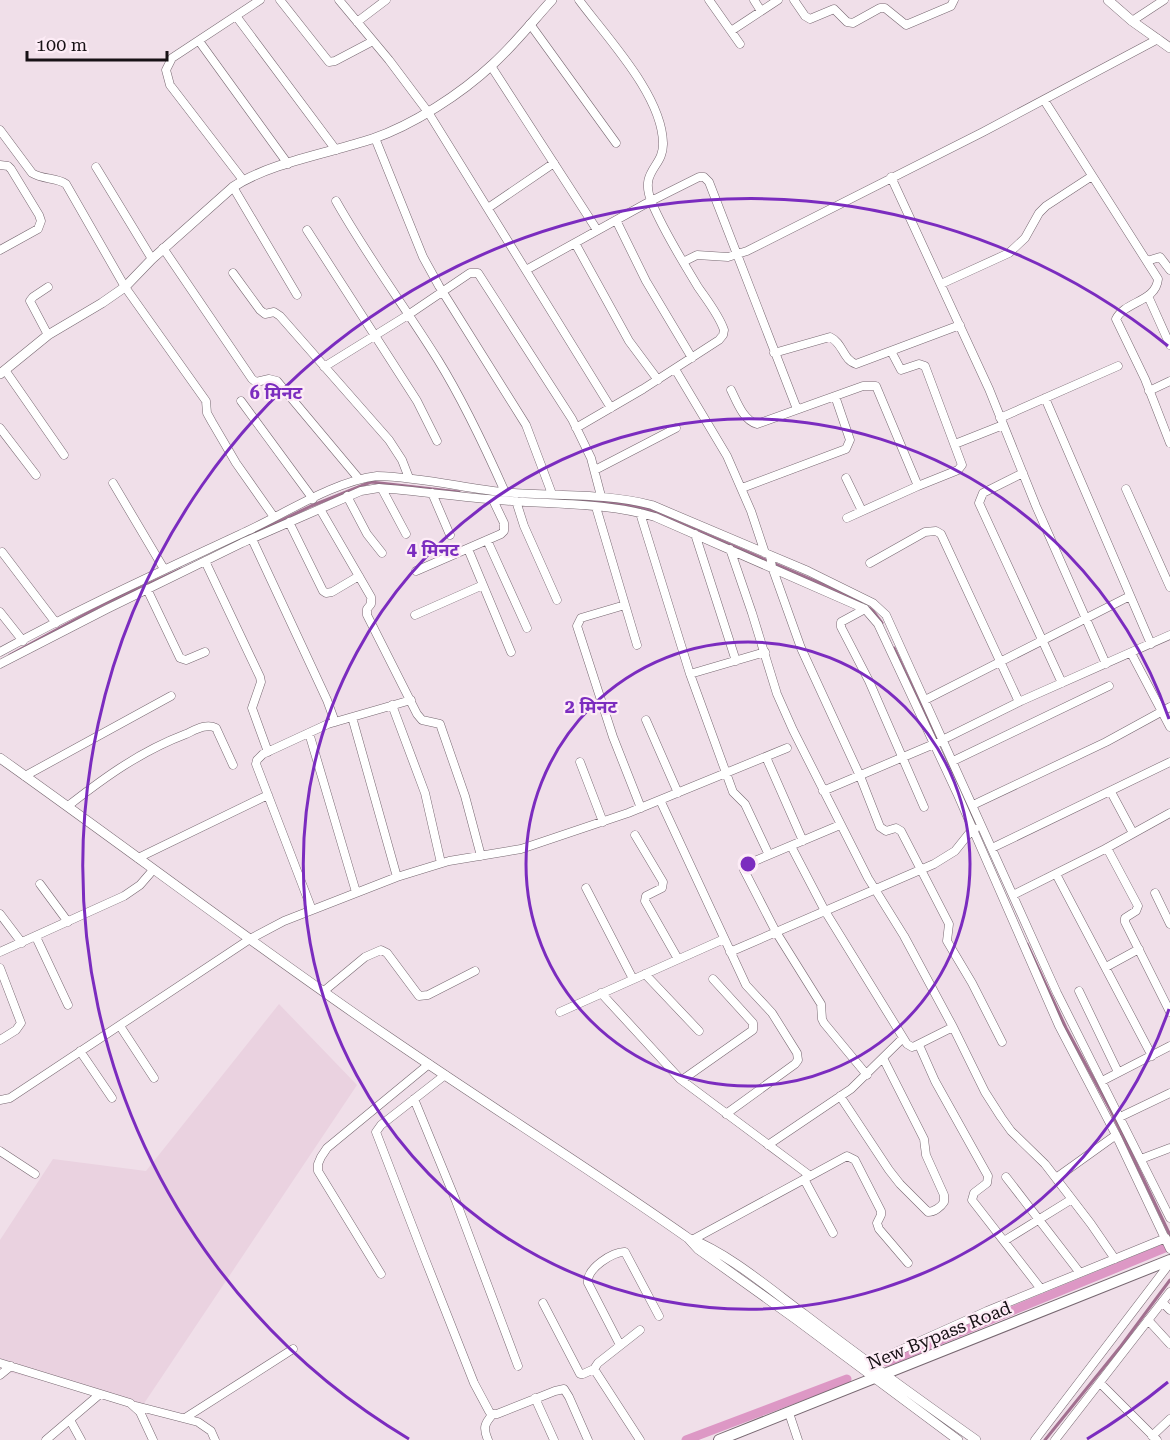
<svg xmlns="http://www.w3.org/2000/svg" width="1170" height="1440" font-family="'Roboto Serif','Noto Sans Devanagari',serif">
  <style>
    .built { fill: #ead2e0 }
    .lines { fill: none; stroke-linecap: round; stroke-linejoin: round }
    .stream { stroke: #a27090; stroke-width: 3 }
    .canal { stroke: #dd98c5; stroke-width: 9 }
    .minor-casing { stroke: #776871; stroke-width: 9 }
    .tertiary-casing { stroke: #776871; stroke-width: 10 }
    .secondary-casing { stroke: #776871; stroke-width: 12 }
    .minor { stroke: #fff; stroke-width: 8 }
    .tertiary { stroke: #fff; stroke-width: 9 }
    .secondary { stroke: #fff; stroke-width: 10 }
    .ring { fill: none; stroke: #7b2cbf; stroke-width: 3 }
    .labels { text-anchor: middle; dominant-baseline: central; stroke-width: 4.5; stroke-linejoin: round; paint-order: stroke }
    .street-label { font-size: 18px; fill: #181216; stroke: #fdecf6 }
    .centre { fill: #7b2cbf; stroke: #fdecf6; stroke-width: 3 }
    .ring-label { font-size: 18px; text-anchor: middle; font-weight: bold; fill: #7b2cbf; stroke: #fdecf6; stroke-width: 4.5; stroke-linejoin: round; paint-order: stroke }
  </style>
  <rect width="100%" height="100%" fill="#f0dfe9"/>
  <path class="built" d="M 279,1004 L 357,1085 L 143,1405 L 0,1370 L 0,1240 L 53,1159 L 146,1171 Z"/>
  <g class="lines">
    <path class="stream" d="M 516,498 C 559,499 605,499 647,509 L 824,585 L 861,603
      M 249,536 L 311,506 L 371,482 L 459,492
      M 869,608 L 873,611 L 882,623
      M 894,648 L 937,740
      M 10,655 L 104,604 L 181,569
      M 1027,944 L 1066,1028 L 1111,1111 L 1170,1235
      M 1045,1440 L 1121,1346 L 1170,1280"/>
    <path class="canal" d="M 887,1362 L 1170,1246
      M 686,1440 L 847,1379"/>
    <g class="minor-casing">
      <path id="minor" d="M 280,0 L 329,62 L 335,61 L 373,41
        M 339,0 L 389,60 L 428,112 L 611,408
        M 709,0 L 740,44
        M 754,0 L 761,11
        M 794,0 L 805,16 L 810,19 L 834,9 L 847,22 L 853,23 L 880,8 L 885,8 L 906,25 L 951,6 L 954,0
        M 236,16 L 336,150
        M 1132,21 L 1164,0
        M 357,22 L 386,0
        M 530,24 L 616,143
        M 731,31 L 778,0
        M 199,41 L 288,164
        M 491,66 L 597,230
        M 1044,100 L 1158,279 C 1156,302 1125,301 1116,319 L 1145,379 L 1170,443
        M 0,130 L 32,173 C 43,180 56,177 66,184 L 125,287 L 206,401 L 207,413 L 212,422 L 236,463 L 274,517
        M 375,138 L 423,257 L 439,286 L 526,425 L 552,494
        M 0,165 L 8,166 L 11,169 L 39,215 L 41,221 L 38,229 L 0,250
        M 96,167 L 152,259
        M 891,177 L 989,389 L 1036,506 L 1106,664
        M 243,180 L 170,85 L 166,70 L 172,58 L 260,0
        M 233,187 L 297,295
        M 336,201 C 367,256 405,307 438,360 C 464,402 485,447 505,492
        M 488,208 L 554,163
        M 616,220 L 646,281 L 692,358
        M 307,230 L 417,401 L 437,441
        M 575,243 L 629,341 L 658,380
        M 163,248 L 252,379 L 256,382 L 269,379 L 277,381 L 359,479
        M 1147,261 L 1160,257 L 1170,270
        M 683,262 L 697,255 L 728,257 L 747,251 L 983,132 L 1158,39
        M 526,270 L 647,203 L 699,177 L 704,177 L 709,182 L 797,409
        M 233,273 L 260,310 L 265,314 L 274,312 L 280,316 L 389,440 L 402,460 L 409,478
        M 941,284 L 1009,253 L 1025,238 L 1039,213 L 1046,206 L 1092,176
        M 48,287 L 33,297 L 30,301 L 48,335
        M 1148,296 L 1170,345
        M 774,353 L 830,337 C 843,343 843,360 856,364 L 960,325
        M 324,367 L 408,315 L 470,273 L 478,273 L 572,419 L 591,458 L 601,496
        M 675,369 L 727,456 L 751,511 L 765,553
        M 5,370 L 64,455
        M 731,390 C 737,402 743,420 757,424 L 863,386 L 876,386 L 918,486
        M 1149,391 L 1170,381
        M 1045,398 L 1151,644
        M 241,401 L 313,499
        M 1000,418 L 1118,366
        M 0,428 L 36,475
        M 576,428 L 643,389 L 719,340 L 723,335 L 724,330 C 719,315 707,300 698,287 C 682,260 664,232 652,203 C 638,170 664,168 663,143 C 662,95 607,38 579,0
        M 955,444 L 1003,425
        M 595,470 L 676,428
        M 1023,473 L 983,493 L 979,503 L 1062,683
        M 846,478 L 862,511
        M 113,483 L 164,569
        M 742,488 L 846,449 L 850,440 L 835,396
        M 382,489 L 406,534
        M 1126,489 L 1170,587
        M 432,493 L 450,535
        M 347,496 L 367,534 L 382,553
        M 516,501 L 524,526 L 557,600
        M 596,507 L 637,645
        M 320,509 L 371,597 L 371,604 L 367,609 L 367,615 L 417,714 L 422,720 L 440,724 L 465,796 L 481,856
        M 640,513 L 690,674 L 733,792 L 745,804 L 769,855
        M 847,518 L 918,486 L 958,470 L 962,465 L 925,366 L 919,364 L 901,370 L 891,351
        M 289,522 L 323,591 L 326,593 L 332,592 L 359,576
        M 695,534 L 736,661
        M 252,539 L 327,700 L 335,722
        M 487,540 L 527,628
        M 468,549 L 511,652
        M 730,549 L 752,613 L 777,694 L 793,730 L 868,878 L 904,936 L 953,1027 L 985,1092 L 1001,1117 L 1011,1131 L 1045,1164 L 1091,1224 L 1115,1259
        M 2,552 L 56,623
        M 770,555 L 772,567 L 801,648 L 860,776 L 880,827 L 886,831 L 896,828 L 901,831 L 949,924 L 947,941 L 972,983 L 1002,1042
        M 205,561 L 260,677 L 261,682 L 252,708 L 268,752
        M 870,563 L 925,532 L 936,531 L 941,534 L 1019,702
        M 416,571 L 501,534 L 504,531 L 504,523 L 493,500
        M 147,589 L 180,658 L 186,660 L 205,652
        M 625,605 L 581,618 L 577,626 L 613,737 L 641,808
        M 865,609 L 841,622 L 841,627 L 869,681 L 924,807
        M 0,612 L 23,641
        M 415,615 L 483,585
        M 0,652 C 80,608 164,570 247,531 C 286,513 335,481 377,476 C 419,477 460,487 501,492 C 552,497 602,492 652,505 L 808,571 L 873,603 L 886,615 L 1057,993 L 1170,1218
        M 1131,653 L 1170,727
        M 0,664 L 107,609 L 242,543 L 361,491 L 379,488 C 419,491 459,497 499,500 C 551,505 605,502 655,517 L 865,609 L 878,624 L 957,793 L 1059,1026 L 1116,1135 L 1170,1249
        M 690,674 L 765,652
        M 925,700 L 1130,596
        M 392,705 L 425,793 L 441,863
        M 352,717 L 397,877
        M 646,720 L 678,793
        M 309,733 L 356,892
        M 766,757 L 803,841
        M 953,761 L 1109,686
        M 580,762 L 603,822
        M 25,776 L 171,696
        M 823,791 L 934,744 L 1021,701 L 1170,635
        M 1111,792 L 1133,833
        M 660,800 L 746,985 L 772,1013 L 797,1053 L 798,1060 L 795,1064 L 726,1114
        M 973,805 L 1106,742 L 1170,707
        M 68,806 C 105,777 141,751 186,734 C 195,730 206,723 216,728 L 233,765
        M 840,825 L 750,863 L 744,870 L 776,932 L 821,1004 L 822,1019 L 824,1023 L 867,1075
        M 635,835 L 663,882 L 662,888 L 646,896 L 645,901 L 678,959
        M 791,846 L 825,911 L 907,1044 L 912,1047 L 915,1046 L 953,1027
        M 992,848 L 1170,762
        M 1107,848 L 1138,906 L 1136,911 L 1125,918 L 1125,922 L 1170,1012
        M 138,858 L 268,795
        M 1056,874 L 1152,1056
        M 40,884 L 68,922
        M 586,888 L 633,979
        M 1155,893 L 1170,924
        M 1013,895 L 1105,849 L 1170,813
        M 312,910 L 256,764 L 257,760 L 263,754 L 328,724 L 411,700
        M 0,914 L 22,943
        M 36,937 L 68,1005
        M 0,952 L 124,896 L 140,885 L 153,870
        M 730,952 L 934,864 L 955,851 L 971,831 L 975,829
        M 1106,967 L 1139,949
        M 0,968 L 21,1023 L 16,1030 L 0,1040
        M 645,974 L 699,1031
        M 324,991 L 365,957 L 381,950 L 387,953 L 419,996 L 428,995 L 475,971
        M 1079,991 L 1118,1072
        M 601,993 L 680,1079 L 809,1175
        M 560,1012 L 724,939
        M 120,1026 L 154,1078
        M 919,1045 L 935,1081 L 988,1176 L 987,1183 L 974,1193 L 972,1200 L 1041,1289
        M 80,1051 L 112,1098
        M 445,1075 L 381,1125 L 376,1132 L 425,1259 L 474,1383 L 489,1411 L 491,1414 L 497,1414 L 555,1391 L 564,1389 L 569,1397 L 588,1440
        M 682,1080 L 753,1030 L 753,1023 L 713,979
        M 1102,1081 L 1170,1046
        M 840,1096 L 889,1170 L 900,1184 L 928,1212 C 934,1212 941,1207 944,1202 L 944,1195 L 926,1155 L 924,1139 L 883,1058
        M 414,1099 L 456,1201 L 518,1366
        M 0,1100 L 10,1098 L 250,939 L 284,921 L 397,877 L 449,861 L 521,849 L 628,813 L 787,748
        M 1120,1117 L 1170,1093
        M 768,1145 L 851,1089 L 903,1038
        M 0,1151 L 35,1174
        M 1141,1159 L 1170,1148
        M 1006,1177 L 1080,1273
        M 1056,1178 L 1116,1135
        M 804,1179 L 833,1233
        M 692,1240 L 847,1156 L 855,1160 L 881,1211 L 881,1215 L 877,1223 L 879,1229 L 908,1263
        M 1004,1241 L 1072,1199
        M 381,1274 L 318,1171 L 318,1164 L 321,1157 L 327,1148 L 429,1064
        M 1162,1302 L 1170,1310
        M 543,1303 L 580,1374 L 583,1374 L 594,1369
        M 1148,1320 L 1170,1344
        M 640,1330 L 598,1363 L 594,1369 L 640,1440
        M 620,1345 L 588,1283 C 586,1269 613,1251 625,1252 L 659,1316
        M 0,1363 L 130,1403 L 140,1412 L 153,1440
        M 869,1364 L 987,1311 L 1166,1238
        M 0,1375 L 11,1366
        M 1100,1383 L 1157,1440
        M 535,1398 L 554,1440
        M 136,1406 L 198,1422 L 211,1431 L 215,1440
        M 789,1413 L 798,1440
        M 185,1418 L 293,1349
        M 70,1420 L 81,1440
        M 1152,1436 L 1170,1419
        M 46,1440 L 100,1394
        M 488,1440 C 483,1428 484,1424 493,1414
        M 1035,1440 L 1170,1263
        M 1055,1440 L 1170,1292"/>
    </g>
    <g class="tertiary-casing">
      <path id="tertiary" d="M 1108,0 L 1132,21 L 1170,48
        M 0,374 L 48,335 L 102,303 L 125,287 L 152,259 L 233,187 C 269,163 329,153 372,139 C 413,125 461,94 493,64 C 514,45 532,22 552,0
        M 0,758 C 131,851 258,948 390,1038 C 489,1106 590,1169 688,1238 L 698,1249 L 797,1320 L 958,1440
        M 690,1239 C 728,1253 771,1290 805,1315 C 861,1358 918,1399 976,1440"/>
    </g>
    <g class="secondary-casing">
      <path id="secondary" d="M 719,1440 L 1170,1260"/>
    </g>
    <use href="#minor" class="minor"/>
    <use href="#tertiary" class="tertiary"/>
    <use href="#secondary" class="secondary"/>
  </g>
  <g class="ring">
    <circle cx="748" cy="864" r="222"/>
    <path d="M1169 1009A445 445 0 1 1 1169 719"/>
    <path d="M1168 1382A667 667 0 0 1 1087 1439M409 1439A667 667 0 1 1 1168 346"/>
  </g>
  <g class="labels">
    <g class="street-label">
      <text transform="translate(939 1335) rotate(-22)">New Bypass Road</text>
    </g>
  </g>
  <circle cx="748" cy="864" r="9" class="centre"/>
  <g class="ring-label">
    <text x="276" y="399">6 मिनट</text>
    <text x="433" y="556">4 मिनट</text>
    <text x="591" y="713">2 मिनट</text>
  </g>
  <path d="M27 51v9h140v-9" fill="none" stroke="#181216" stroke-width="3"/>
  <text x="36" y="51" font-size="18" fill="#181216" stroke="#fdecf6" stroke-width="4.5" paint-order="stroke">100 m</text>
</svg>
